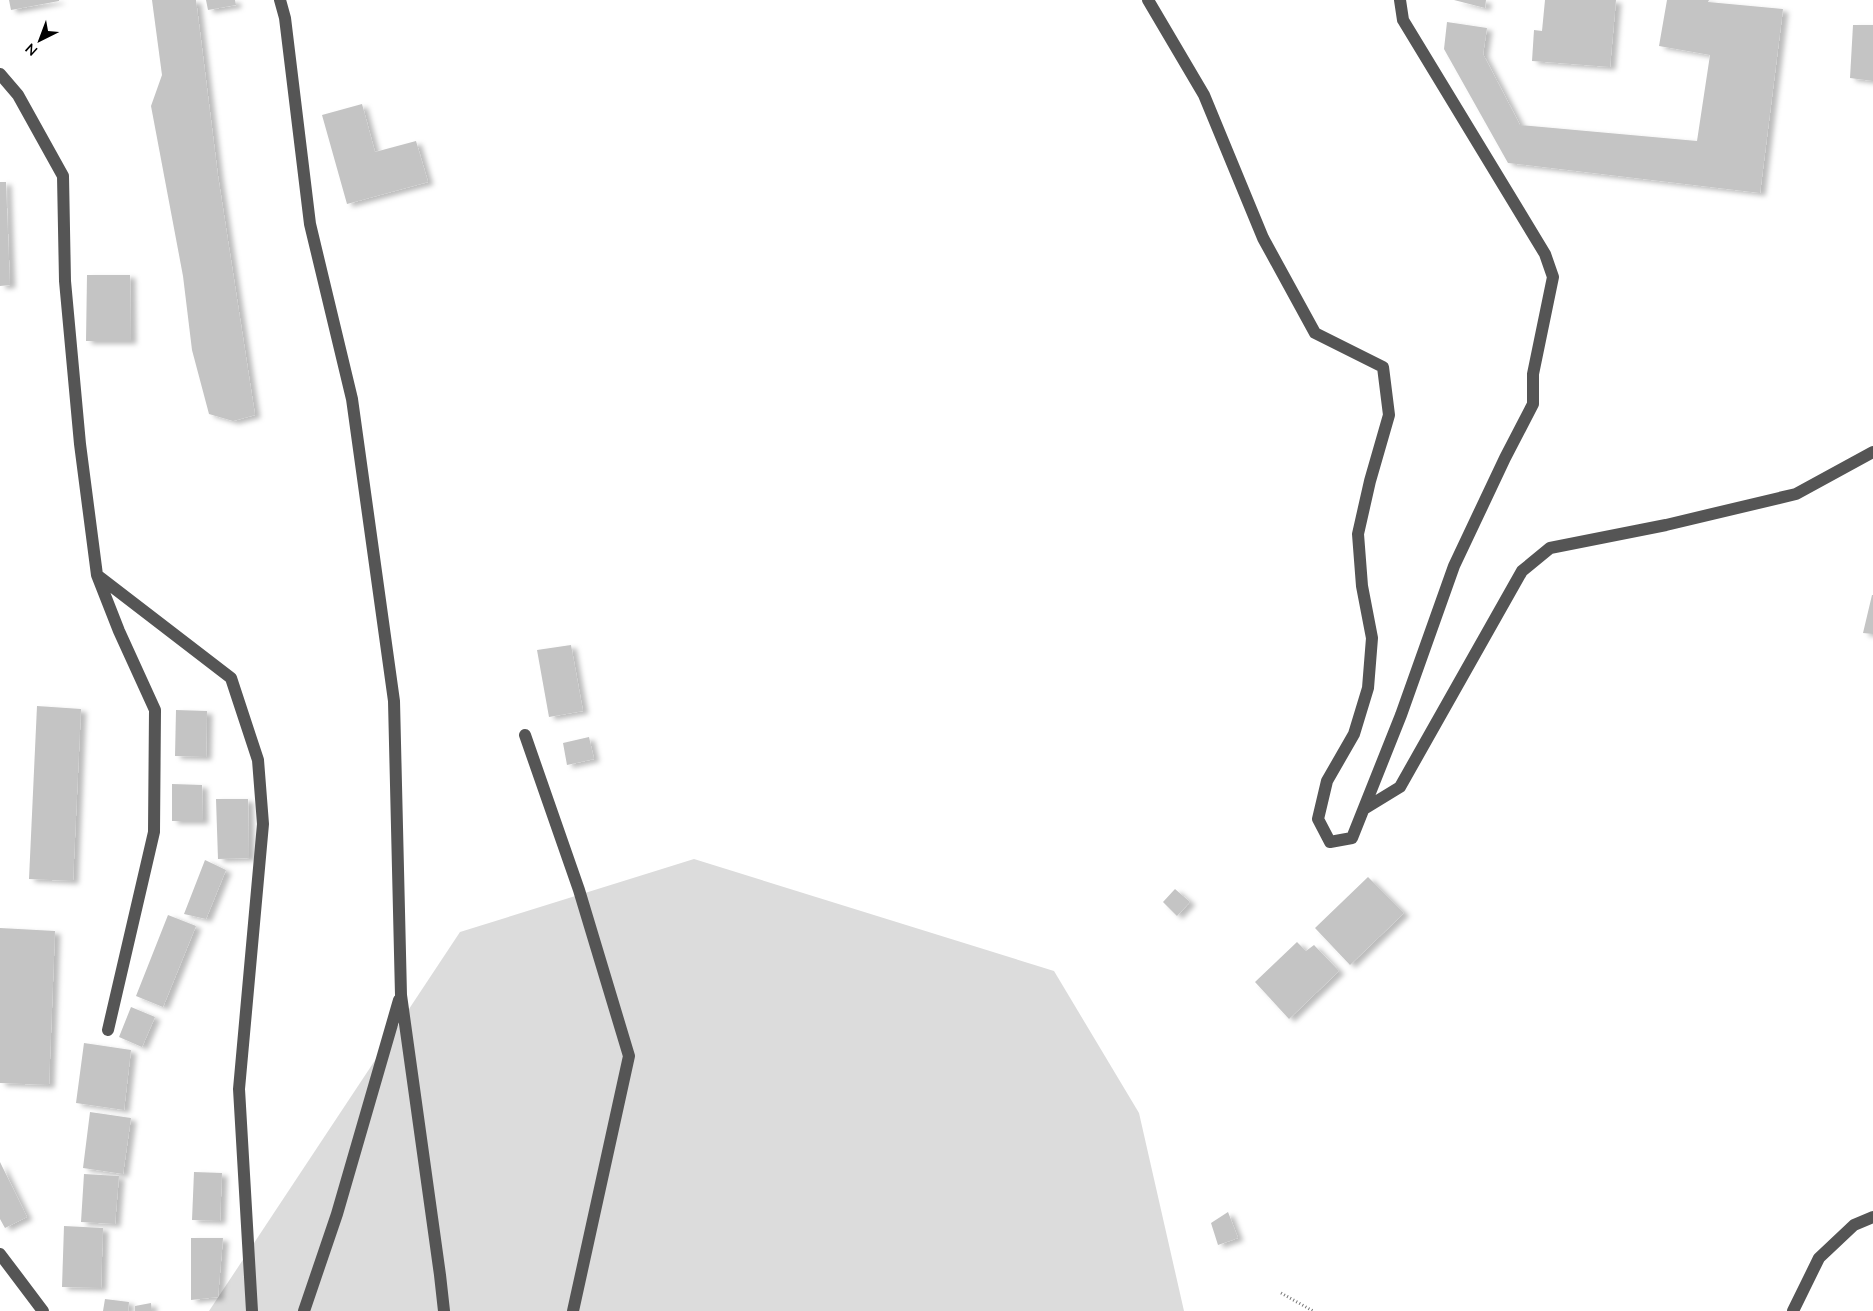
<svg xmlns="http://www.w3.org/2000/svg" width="1873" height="1311" font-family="'Nunito Sans',sans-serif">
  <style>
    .green { fill: #dcdcdc }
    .building { fill: #c4c4c4; filter: url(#shadow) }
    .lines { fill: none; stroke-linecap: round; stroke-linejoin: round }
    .path { stroke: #777; stroke-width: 3; stroke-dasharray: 1 2.5; stroke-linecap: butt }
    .minor { stroke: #555; stroke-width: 12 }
  </style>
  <defs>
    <filter id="shadow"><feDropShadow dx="5.5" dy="3" stdDeviation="2.5" flood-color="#0004"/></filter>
  </defs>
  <rect width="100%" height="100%" fill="#fff"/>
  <path class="green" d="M 694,859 L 1054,971 L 1139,1113 L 1184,1311 L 209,1311 L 460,932 Z"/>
  <path class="building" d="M 9,0 L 59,0 L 59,1 L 11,10 Z
    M 152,0 L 196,0 L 218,176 L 255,415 L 233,421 L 209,414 L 192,350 L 183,276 L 151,106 L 162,75 Z
    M 206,0 L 235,0 L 236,5 L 208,10 Z
    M 1454,0 L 1486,0 L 1485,8 Z
    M 1545,0 L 1616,0 L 1610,67 L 1532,61 L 1534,30 L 1542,31 Z
    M 1667,0 L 1709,0 L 1708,2 L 1783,9 L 1760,193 L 1508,163 L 1444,49 L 1447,22 L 1487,28 L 1483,54 L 1520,125 L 1697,141 L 1710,55 L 1659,46 Z
    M 1853,25 L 1873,25 L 1873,81 L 1850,78 Z
    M 362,104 L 375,152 L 416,141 L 428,182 L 347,204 L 322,115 Z
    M 0,182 L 6,182 L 10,285 L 0,286 Z
    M 87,275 L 130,275 L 131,341 L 86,341 Z
    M 1872,595 L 1873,595 L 1873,634 L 1863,633 Z
    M 571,645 L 583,711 L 549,717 L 537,650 Z
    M 37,706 L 81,709 L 73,881 L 29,879 Z
    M 176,710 L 207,711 L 206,757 L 175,756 Z
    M 589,737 L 594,759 L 567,765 L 563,743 Z
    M 172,784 L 202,785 L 203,821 L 172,821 Z
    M 216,799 L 248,799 L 249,858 L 218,859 Z
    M 205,860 L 226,870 L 206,919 L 184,914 Z
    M 1368,877 L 1404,913 L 1350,965 L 1315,928 Z
    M 1175,889 L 1190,902 L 1177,916 L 1163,902 Z
    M 168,915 L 196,926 L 163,1007 L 136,996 Z
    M 0,928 L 55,931 L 49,1085 L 0,1083 Z
    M 1297,942 L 1306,951 L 1314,945 L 1339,971 L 1289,1019 L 1255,982 Z
    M 131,1007 L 155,1017 L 142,1047 L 119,1037 Z
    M 84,1043 L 131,1050 L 124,1110 L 76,1103 Z
    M 90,1112 L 131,1118 L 123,1174 L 83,1168 Z
    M 0,1162 L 27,1217 L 5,1228 L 0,1219 Z
    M 194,1172 L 222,1173 L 220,1221 L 192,1220 Z
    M 84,1174 L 119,1176 L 115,1224 L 81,1222 Z
    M 1228,1212 L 1238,1238 L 1218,1245 L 1211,1223 Z
    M 64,1226 L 103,1228 L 101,1288 L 62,1287 Z
    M 191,1238 L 223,1238 L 218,1297 L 191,1300 Z
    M 105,1299 L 129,1302 L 128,1311 L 103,1311 Z
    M 151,1303 L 152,1311 L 135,1311 L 135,1306 Z"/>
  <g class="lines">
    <path class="path" d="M 1281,1293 L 1313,1311"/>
    <path class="minor" d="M 280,0 L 285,18 L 310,224 L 352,399 L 394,701 L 401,995 L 440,1275 L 444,1311
      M 1148,0 L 1204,95 L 1263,238 L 1315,333 L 1383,367 L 1389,415 L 1370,481 L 1358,534 L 1362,586 L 1372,638 L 1368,688 L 1354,734 L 1327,781 L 1318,819 L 1330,842 L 1352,838 L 1401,715 L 1454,566 L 1505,458 L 1533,404 L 1533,374 L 1553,277 L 1545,254 L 1403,20 L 1400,0
      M 0,74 L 18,95 L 63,176 L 65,281 L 80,444 L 97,575 L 119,631 L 155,710 L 154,832 L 108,1030
      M 97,575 L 231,678 L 258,760 L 263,824 L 239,1089 L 252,1311
      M 525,735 L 579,890 L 629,1056 L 573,1311
      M 1364,809 L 1400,787 L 1522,571 L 1550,548 L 1666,525 L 1796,494 L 1873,452
      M 0,1254 L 43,1311
      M 304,1311 L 337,1214 L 399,1000
      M 1793,1311 L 1819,1258 L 1854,1225 L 1873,1217"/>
  </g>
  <g transform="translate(40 40) rotate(222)" stroke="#ffffff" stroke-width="4" paint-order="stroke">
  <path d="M0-4L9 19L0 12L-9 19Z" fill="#000000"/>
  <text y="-8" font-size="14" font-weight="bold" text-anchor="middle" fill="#000000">N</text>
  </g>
</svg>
